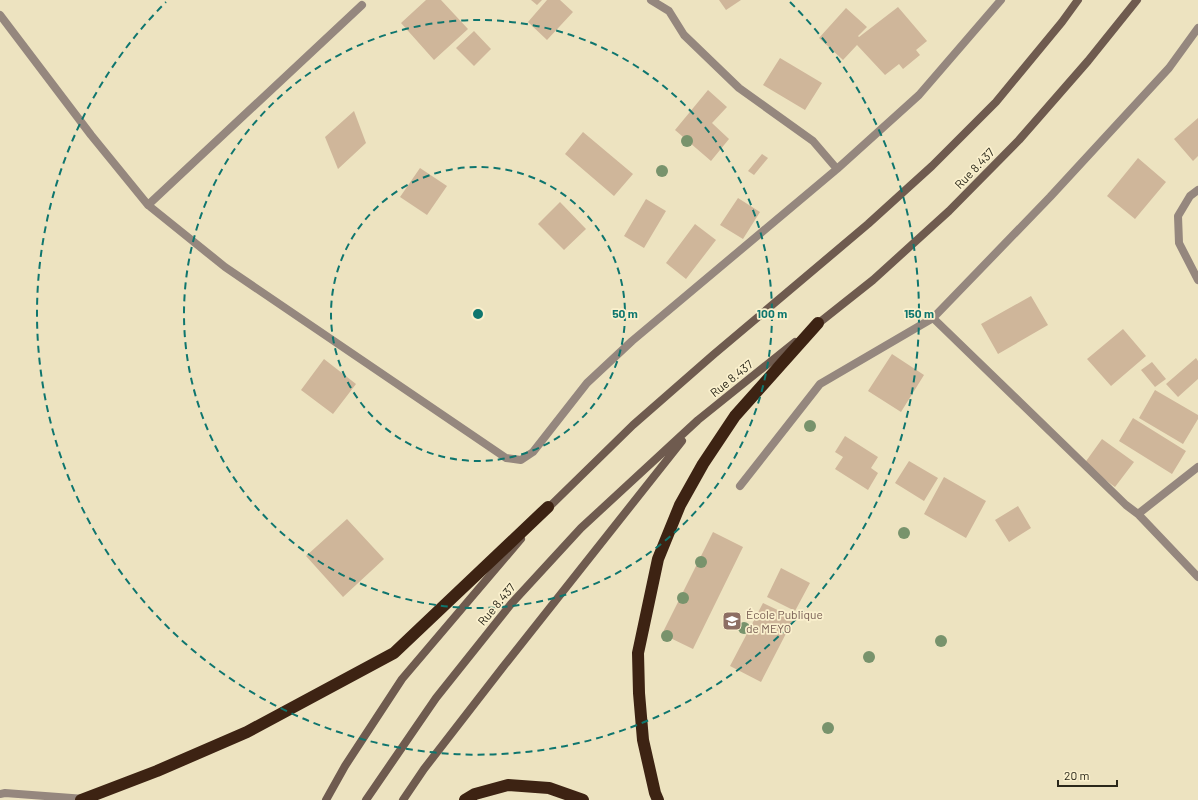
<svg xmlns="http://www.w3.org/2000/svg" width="1198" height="800" font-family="Barlow,sans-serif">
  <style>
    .building { fill: #cfb69a }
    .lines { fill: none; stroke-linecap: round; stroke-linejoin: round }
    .street { stroke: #95877e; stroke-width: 8 }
    .secondary { stroke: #6f5b4f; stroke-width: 8 }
    .highway { stroke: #3d2313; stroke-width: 12 }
    .tree { fill: #78936c }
    .ring { fill: none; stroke: #0f766e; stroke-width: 2; stroke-dasharray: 7 5 }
    .labels { text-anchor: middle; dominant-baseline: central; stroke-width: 3.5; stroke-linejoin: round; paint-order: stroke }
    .street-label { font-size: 12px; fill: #2b281a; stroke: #faf0cd }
    .education-label { font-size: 12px; fill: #785e54; stroke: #faf0cd; text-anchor: start }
    .centre { fill: #0f766e; stroke: #faf0cd; stroke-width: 2 }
    .ring-label { font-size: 12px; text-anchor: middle; font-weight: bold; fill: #0f766e; stroke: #faf0cd; stroke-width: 3.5; stroke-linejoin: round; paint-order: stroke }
  </style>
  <rect width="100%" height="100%" fill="#ede3c0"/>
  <path class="building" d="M 426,0 L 441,0 L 468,29 L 434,60 L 401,23 Z
    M 531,0 L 542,0 L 537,5 Z
    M 547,0 L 560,0 L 573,12 L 547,40 L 528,22 Z
    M 719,0 L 741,0 L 726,10 Z
    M 898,7 L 927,41 L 916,50 L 920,55 L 903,69 L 899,64 L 885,75 L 857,45 L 843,60 L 819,38 L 846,8 L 867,27 L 858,36 L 859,37 Z
    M 474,31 L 491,49 L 474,66 L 456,48 Z
    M 780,58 L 822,83 L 805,110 L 763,85 Z
    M 708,90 L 727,107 L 712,123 L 729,139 L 711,161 L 675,130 Z
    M 354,111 L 366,143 L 338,169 L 325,137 Z
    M 1198,118 L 1198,156 L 1193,161 L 1174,139 Z
    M 583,132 L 633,174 L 614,196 L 565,154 Z
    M 762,154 L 768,158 L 754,175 L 748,171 Z
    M 1138,158 L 1166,182 L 1135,219 L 1107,196 Z
    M 420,168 L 447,186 L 427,215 L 400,197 Z
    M 738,198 L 760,212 L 743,239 L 720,225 Z
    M 646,199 L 666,211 L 644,248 L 624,236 Z
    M 560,202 L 586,229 L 564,250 L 538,224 Z
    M 695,224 L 716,240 L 686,279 L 666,263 Z
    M 1031,296 L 1048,325 L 998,354 L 981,324 Z
    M 1123,329 L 1146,356 L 1111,386 L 1087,359 Z
    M 892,354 L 924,375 L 901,412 L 868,391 Z
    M 1196,358 L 1198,361 L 1198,379 L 1178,397 L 1166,384 Z
    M 324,359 L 356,384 L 333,414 L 301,390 Z
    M 1152,362 L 1166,379 L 1155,387 L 1141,370 Z
    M 1155,390 L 1198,415 L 1198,419 L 1183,444 L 1139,418 Z
    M 1133,418 L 1186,451 L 1172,474 L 1119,441 Z
    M 845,436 L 878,457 L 871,468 L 878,473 L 868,490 L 835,469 L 843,457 L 835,452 Z
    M 1102,439 L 1134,462 L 1115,487 L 1084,464 Z
    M 909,461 L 938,478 L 924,501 L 895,483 Z
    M 944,477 L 986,501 L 966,538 L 924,514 Z
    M 1018,506 L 1031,528 L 1009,542 L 995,520 Z
    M 347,519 L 384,559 L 343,597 L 306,556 Z
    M 713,532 L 743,547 L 693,649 L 662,634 Z
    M 781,568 L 810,583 L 795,611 L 767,597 Z
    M 763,603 L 794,618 L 761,682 L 730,666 Z"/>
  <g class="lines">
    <path class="street" d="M 651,0 L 669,11 L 684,35 L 739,88 L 813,141 L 837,169
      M 0,15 L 91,135 L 148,205 L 225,267 L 506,458 L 521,460 L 533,452 L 587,383 L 632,341 L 837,169 L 919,95 L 1001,0
      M 1198,190 L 1190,196 L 1178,216 L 1179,243 L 1198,280
      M 148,205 L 362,5
      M 933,318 L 1126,505 L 1138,514 L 1198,577
      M 740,486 L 820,384 L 933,318 L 1050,197 L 1169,68 L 1198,28
      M 1138,514 L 1198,467
      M 0,794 L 5,793 L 85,799"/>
    <path class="secondary" d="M 815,326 L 873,280 L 949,211 L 1019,140 L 1088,61 L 1137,0
      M 546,510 L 633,425 L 713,355 L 868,224 L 932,166 L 996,102 L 1062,22 L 1078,0
      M 326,800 L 345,766 L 402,679 L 521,539
      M 366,800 L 436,698 L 511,604 L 581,528 L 698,420 L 795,342
      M 403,800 L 424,769 L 503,667 L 682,441"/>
    <path class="highway" d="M 81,800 L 157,771 L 247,732 L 394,653 L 548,507
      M 465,800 L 475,794 L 508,785 L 549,788 L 583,800
      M 658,800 L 655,793 L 643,740 L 639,693 L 638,653 L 658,559 L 680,505 L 703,464 L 735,416 L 818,323"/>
  </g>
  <g class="tree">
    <circle cx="687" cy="141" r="6"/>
    <circle cx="662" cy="171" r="6"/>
    <circle cx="810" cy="426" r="6"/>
    <circle cx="904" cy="533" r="6"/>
    <circle cx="701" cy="562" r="6"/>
    <circle cx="683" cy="598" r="6"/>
    <circle cx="744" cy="628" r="6"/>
    <circle cx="667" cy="636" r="6"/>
    <circle cx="941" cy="641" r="6"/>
    <circle cx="869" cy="657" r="6"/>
    <circle cx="828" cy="728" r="6"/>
  </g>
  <g class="ring">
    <circle cx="478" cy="314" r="147"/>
    <circle cx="478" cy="314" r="294"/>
    <path d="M790 2A441 441 0 1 1 166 2"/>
  </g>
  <defs>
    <g id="school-square" transform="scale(1)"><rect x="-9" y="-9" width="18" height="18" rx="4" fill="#8d6e63" stroke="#faf0cd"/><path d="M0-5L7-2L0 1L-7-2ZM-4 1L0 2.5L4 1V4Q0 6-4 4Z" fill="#fff"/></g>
  </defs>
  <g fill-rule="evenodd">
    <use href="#school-square" x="732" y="621"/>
  </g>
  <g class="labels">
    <g class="street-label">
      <text transform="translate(974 168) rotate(-46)">Rue 8.437</text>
      <text transform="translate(731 378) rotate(-39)">Rue 8.437</text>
      <text transform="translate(496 604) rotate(-50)">Rue 8.437</text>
    </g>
    <g class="education-label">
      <text x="746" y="614">École Publique<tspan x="746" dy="14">de MEYO</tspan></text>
    </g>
  </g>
  <circle cx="478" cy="314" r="6" class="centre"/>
  <g class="ring-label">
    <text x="625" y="318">50 m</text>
    <text x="772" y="318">100 m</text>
    <text x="919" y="318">150 m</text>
  </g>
  <path d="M1058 780v6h59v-6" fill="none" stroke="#2b281a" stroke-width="2"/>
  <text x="1064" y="780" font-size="12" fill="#2b281a" stroke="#faf0cd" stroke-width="3" paint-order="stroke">20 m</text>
</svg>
